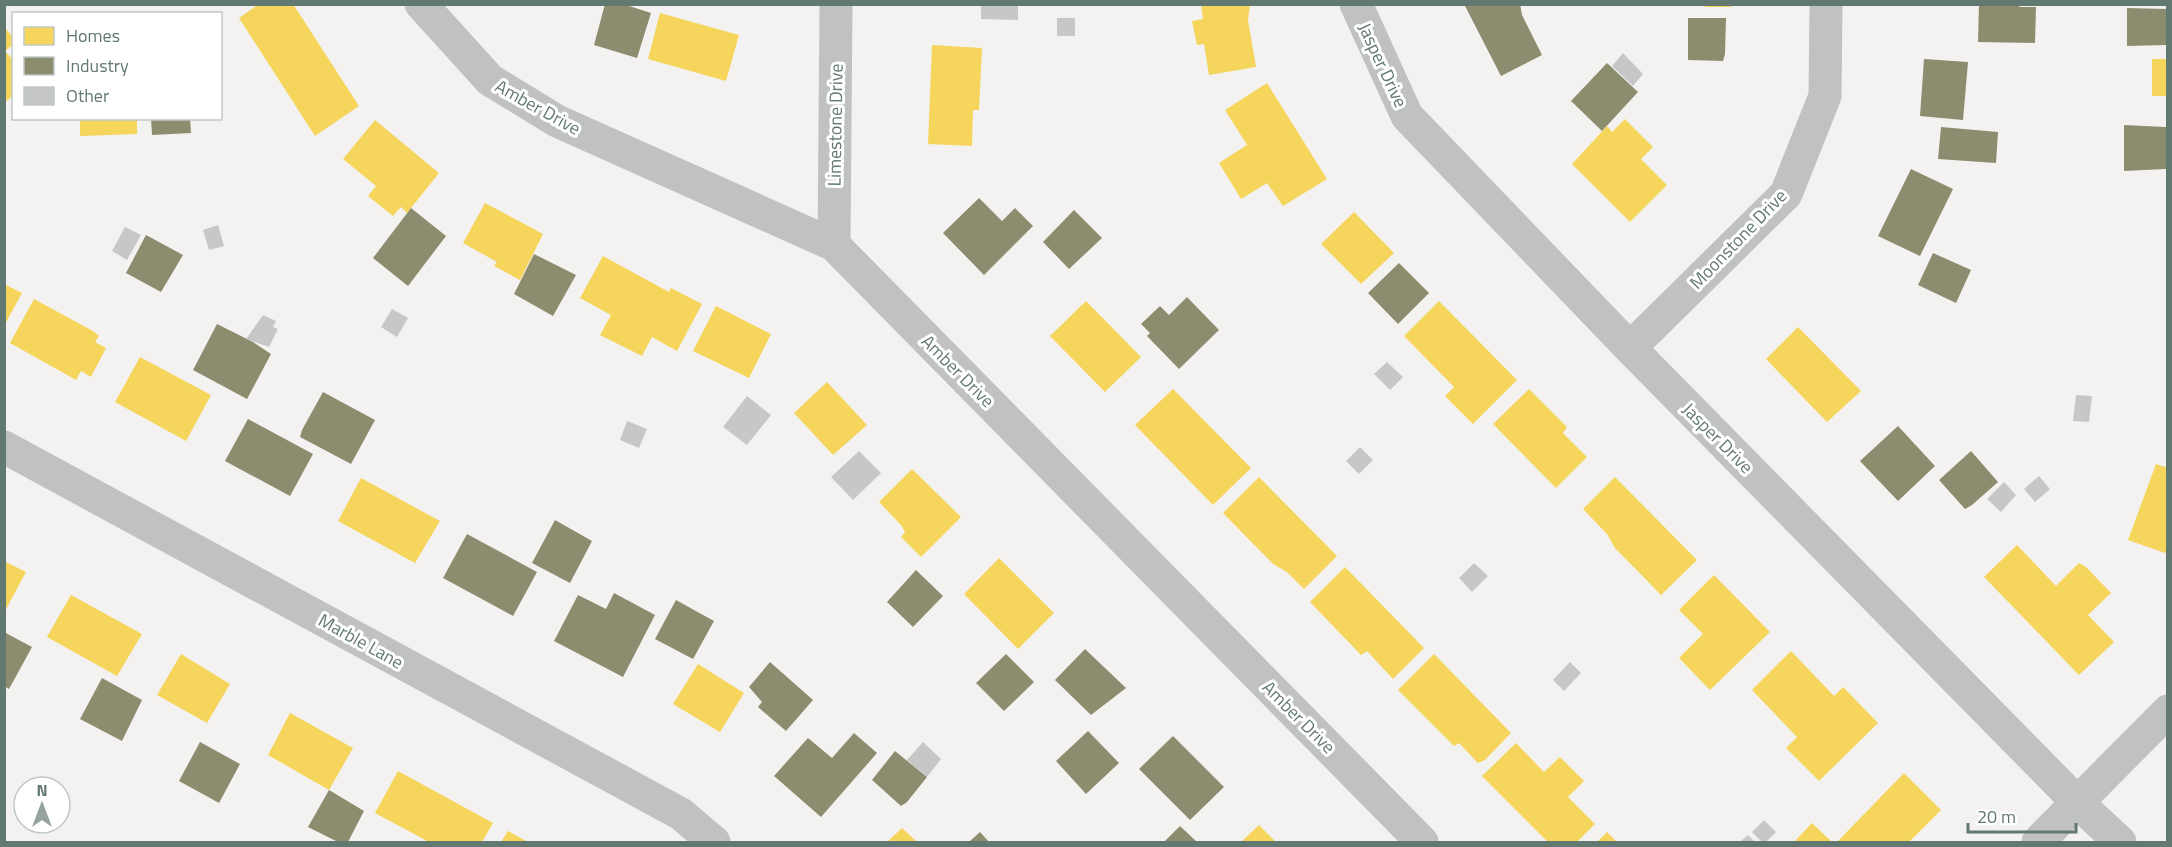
<svg xmlns="http://www.w3.org/2000/svg" width="2172" height="847" font-family="'Titillium Web',sans-serif">
  <style>
    .homes { fill: #f6d55c }
    .industry { fill: #8c8c6e }
    .building { fill: #c6c8c7 }
    .lines { fill: none; stroke-linecap: round; stroke-linejoin: round }
    .minor { stroke: #c0c2c1; stroke-width: 33 }
    .labels { text-anchor: middle; dominant-baseline: central; stroke-width: 6; stroke-linejoin: round; paint-order: stroke }
    .street-label { font-size: 18px; fill: #627972; stroke: #fff }
  </style>
  <rect width="100%" height="100%" fill="#f3f2f1"/>
  <path class="homes" d="M 259,4 L 293,4 L 359,106 L 315,136 L 239,18 Z
    M 1201,4 L 1250,4 L 1248,20 L 1256,67 L 1209,75 L 1204,44 L 1197,45 L 1192,21 L 1203,19 Z
    M 1705,4 L 1731,4 L 1731,7 L 1705,7 Z
    M 660,13 L 739,35 L 726,81 L 648,59 Z
    M 4,27 L 14,38 L 14,44 L 5,51 L 14,61 L 14,95 L 4,103 Z
    M 932,45 L 982,48 L 979,110 L 973,110 L 972,146 L 928,144 Z
    M 2152,59 L 2168,59 L 2168,96 L 2152,96 Z
    M 1267,83 L 1327,179 L 1283,206 L 1267,183 L 1241,199 L 1219,163 L 1247,145 L 1225,110 Z
    M 80,118 L 137,118 L 137,134 L 80,136 Z
    M 1625,119 L 1653,147 L 1641,159 L 1667,185 L 1630,222 L 1572,164 L 1607,126 L 1612,132 Z
    M 375,120 L 439,173 L 407,213 L 401,207 L 393,216 L 368,196 L 376,186 L 343,159 Z
    M 485,203 L 543,234 L 520,280 L 494,266 L 497,262 L 463,243 Z
    M 1354,212 L 1394,253 L 1361,284 L 1321,244 Z
    M 603,256 L 669,292 L 671,288 L 702,304 L 677,351 L 652,337 L 642,356 L 600,335 L 611,315 L 580,298 Z
    M 4,284 L 22,293 L 4,326 Z
    M 34,299 L 93,331 L 99,336 L 95,342 L 106,348 L 91,377 L 81,371 L 76,380 L 10,343 Z
    M 1086,301 L 1141,357 L 1105,392 L 1050,336 Z
    M 1439,301 L 1517,380 L 1473,424 L 1445,396 L 1454,387 L 1404,336 Z
    M 716,306 L 771,334 L 749,378 L 693,351 Z
    M 1798,327 L 1861,391 L 1827,422 L 1766,359 Z
    M 140,357 L 211,395 L 186,441 L 115,402 Z
    M 827,382 L 867,425 L 833,455 L 794,413 Z
    M 1173,389 L 1251,468 L 1213,505 L 1135,425 Z
    M 1529,389 L 1567,427 L 1563,433 L 1587,457 L 1556,488 L 1493,424 Z
    M 2156,464 L 2168,468 L 2168,554 L 2128,540 Z
    M 912,469 L 961,517 L 921,557 L 901,537 L 905,532 L 901,525 L 879,502 Z
    M 1259,477 L 1337,556 L 1304,589 L 1287,572 L 1273,564 L 1223,513 Z
    M 1615,477 L 1697,560 L 1661,595 L 1615,548 L 1607,534 L 1583,509 Z
    M 361,478 L 440,521 L 415,563 L 338,521 Z
    M 2017,545 L 2056,586 L 2079,563 L 2086,567 L 2111,593 L 2088,615 L 2114,642 L 2079,675 L 1984,577 Z
    M 999,558 L 1054,613 L 1018,649 L 964,594 Z
    M 4,561 L 26,572 L 4,613 Z
    M 1345,567 L 1424,648 L 1393,679 L 1367,651 L 1361,655 L 1310,602 Z
    M 1714,575 L 1770,632 L 1710,690 L 1679,658 L 1703,634 L 1679,610 Z
    M 71,595 L 142,634 L 117,676 L 47,637 Z
    M 1791,651 L 1834,696 L 1843,687 L 1878,723 L 1819,781 L 1786,748 L 1797,737 L 1752,690 Z
    M 181,654 L 230,684 L 207,723 L 157,695 Z
    M 1434,654 L 1511,733 L 1485,760 L 1478,763 L 1459,743 L 1454,746 L 1398,690 Z
    M 698,664 L 744,693 L 720,732 L 673,704 Z
    M 290,713 L 353,748 L 329,790 L 268,755 Z
    M 1516,743 L 1544,772 L 1560,757 L 1584,781 L 1568,797 L 1595,824 L 1577,842 L 1548,842 L 1482,776 Z
    M 398,771 L 493,823 L 482,842 L 429,842 L 375,813 Z
    M 1904,773 L 1941,810 L 1909,842 L 1837,842 Z
    M 1812,823 L 1832,842 L 1794,842 Z
    M 1259,825 L 1276,842 L 1241,842 Z
    M 902,828 L 917,842 L 887,842 Z
    M 508,831 L 528,842 L 501,842 Z
    M 1607,832 L 1617,842 L 1597,842 Z"/>
  <path class="industry" d="M 605,4 L 623,4 L 651,13 L 637,58 L 594,45 Z
    M 1464,4 L 1520,4 L 1522,15 L 1542,55 L 1501,76 Z
    M 1979,4 L 2020,4 L 2019,7 L 2036,7 L 2035,43 L 1978,42 Z
    M 2127,8 L 2168,9 L 2168,45 L 2127,46 Z
    M 1688,18 L 1726,18 L 1725,54 L 1723,61 L 1688,60 Z
    M 1924,59 L 1968,62 L 1963,120 L 1920,116 Z
    M 1607,63 L 1638,92 L 1602,131 L 1571,101 Z
    M 151,118 L 190,118 L 191,133 L 152,135 Z
    M 2124,125 L 2166,127 L 2166,169 L 2124,171 Z
    M 1941,127 L 1998,132 L 1996,163 L 1938,159 Z
    M 1911,169 L 1953,189 L 1920,256 L 1878,236 Z
    M 979,198 L 1002,221 L 1015,208 L 1033,226 L 984,275 L 943,233 Z
    M 411,208 L 446,236 L 408,286 L 373,258 Z
    M 1074,210 L 1102,238 L 1069,269 L 1043,242 Z
    M 146,235 L 183,255 L 161,292 L 126,273 Z
    M 1933,253 L 1971,270 L 1956,303 L 1918,285 Z
    M 534,254 L 576,275 L 553,316 L 514,294 Z
    M 1399,263 L 1429,293 L 1398,324 L 1368,293 Z
    M 1187,297 L 1219,330 L 1179,369 L 1147,336 L 1150,333 L 1141,324 L 1160,306 L 1169,315 Z
    M 217,324 L 253,342 L 271,354 L 247,399 L 193,370 Z
    M 323,392 L 375,420 L 351,464 L 300,437 L 302,430 Z
    M 248,419 L 313,454 L 290,496 L 225,461 Z
    M 1898,426 L 1935,466 L 1898,501 L 1860,461 Z
    M 1971,451 L 1998,482 L 1972,505 L 1965,509 L 1939,480 Z
    M 555,520 L 592,541 L 570,583 L 532,563 Z
    M 467,534 L 537,572 L 513,616 L 443,578 Z
    M 916,570 L 943,596 L 913,627 L 887,602 Z
    M 614,593 L 655,615 L 623,677 L 554,641 L 578,595 L 606,609 Z
    M 676,600 L 714,621 L 693,659 L 655,639 Z
    M 4,632 L 32,647 L 9,689 L 4,686 Z
    M 1085,649 L 1126,688 L 1091,715 L 1055,680 Z
    M 1006,654 L 1034,682 L 1004,711 L 976,683 Z
    M 770,662 L 813,700 L 786,731 L 758,707 L 762,702 L 749,687 Z
    M 102,678 L 142,700 L 122,741 L 80,719 Z
    M 1088,731 L 1119,763 L 1086,794 L 1056,761 Z
    M 854,733 L 877,753 L 821,817 L 774,776 L 808,738 L 832,758 Z
    M 1173,736 L 1224,787 L 1190,820 L 1139,769 Z
    M 200,742 L 240,764 L 219,803 L 179,781 Z
    M 895,751 L 927,777 L 907,802 L 901,806 L 872,780 Z
    M 329,790 L 364,811 L 348,842 L 338,842 L 308,827 Z
    M 1180,826 L 1197,842 L 1164,842 Z
    M 980,832 L 989,842 L 969,842 Z"/>
  <path class="building" d="M 981,4 L 1018,4 L 1018,20 L 981,19 Z
    M 1057,18 L 1075,18 L 1075,36 L 1057,36 Z
    M 1623,53 L 1643,74 L 1633,86 L 1612,66 Z
    M 218,225 L 224,246 L 209,250 L 203,230 Z
    M 125,227 L 141,235 L 127,260 L 112,251 Z
    M 392,309 L 408,318 L 397,337 L 381,327 Z
    M 263,315 L 276,321 L 273,327 L 278,329 L 269,347 L 246,339 Z
    M 1387,362 L 1403,377 L 1390,390 L 1374,374 Z
    M 2076,395 L 2092,396 L 2089,422 L 2073,421 Z
    M 747,396 L 771,415 L 747,445 L 723,427 Z
    M 627,421 L 647,429 L 639,448 L 620,440 Z
    M 1360,447 L 1373,460 L 1359,474 L 1346,461 Z
    M 859,451 L 881,473 L 853,500 L 831,477 Z
    M 2039,476 L 2050,489 L 2035,502 L 2024,489 Z
    M 2004,482 L 2016,495 L 2001,512 L 1987,499 Z
    M 1474,563 L 1488,576 L 1472,592 L 1459,578 Z
    M 1570,662 L 1581,673 L 1564,691 L 1553,680 Z
    M 923,742 L 941,759 L 927,777 L 907,760 Z
    M 1764,820 L 1776,832 L 1766,842 L 1762,842 L 1752,832 Z
    M 1748,835 L 1755,842 L 1740,842 Z"/>
  <g class="lines">
    <path class="minor" d="M 421,4 L 490,80 L 557,121 L 834,245 L 1422,842
      M 1356,4 L 1407,116 L 1630,348 L 2078,803 L 2120,842
      M 834,245 L 836,4
      M 1630,348 L 1786,194 L 1825,96 L 1826,4
      M 4,447 L 681,814 L 714,842
      M 2038,842 L 2168,711"/>
  </g>
  <g class="labels">
    <g class="street-label">
      <text transform="translate(1383 65) rotate(65)">Jasper Drive</text>
      <text transform="translate(538 107) rotate(29)">Amber Drive</text>
      <text transform="translate(835 125) rotate(-89)">Limestone Drive</text>
      <text transform="translate(1738 239) rotate(-46)">Moonstone Drive</text>
      <text transform="translate(958 371) rotate(45)">Amber Drive</text>
      <text transform="translate(1718 438) rotate(45)">Jasper Drive</text>
      <text transform="translate(361 641) rotate(29)">Marble Lane</text>
      <text transform="translate(1299 717) rotate(45)">Amber Drive</text>
    </g>
  </g>
  <rect width="2172" height="847" fill="none" stroke="#627972" stroke-width="12"/>
  <rect x="12" y="12" width="210" height="108" fill="#ffffff" stroke="#c0c9c7" stroke-width="1.5"/>
  <rect x="24" y="27" width="30" height="18" fill="#f6d55c" stroke="#c0c9c7" stroke-width="1.5"/>
  <text x="66" y="42" font-size="18" fill="#627972">Homes</text>
  <rect x="24" y="57" width="30" height="18" fill="#8c8c6e" stroke="#c0c9c7" stroke-width="1.5"/>
  <text x="66" y="72" font-size="18" fill="#627972">Industry</text>
  <rect x="24" y="87" width="30" height="18" fill="#c6c8c7" stroke="#c0c9c7" stroke-width="1.5"/>
  <text x="66" y="102" font-size="18" fill="#627972">Other</text>
  <g transform="translate(42 805)"><circle r="28" fill="#ffffff" stroke="#c0c9c7" stroke-width="1.5"/>
  <path d="M0-4.5L10 22L0 15L-10 22Z" fill="#95a39e"/>
  <text y="-9" font-size="16" font-weight="bold" text-anchor="middle" fill="#627972">N</text>
  </g>
  <path d="M1968 823v9h108v-9" fill="none" stroke="#627972" stroke-width="3"/>
  <text x="1977" y="823" font-size="18" fill="#627972" stroke="#ffffff" stroke-width="4.5" paint-order="stroke">20 m</text>
</svg>
